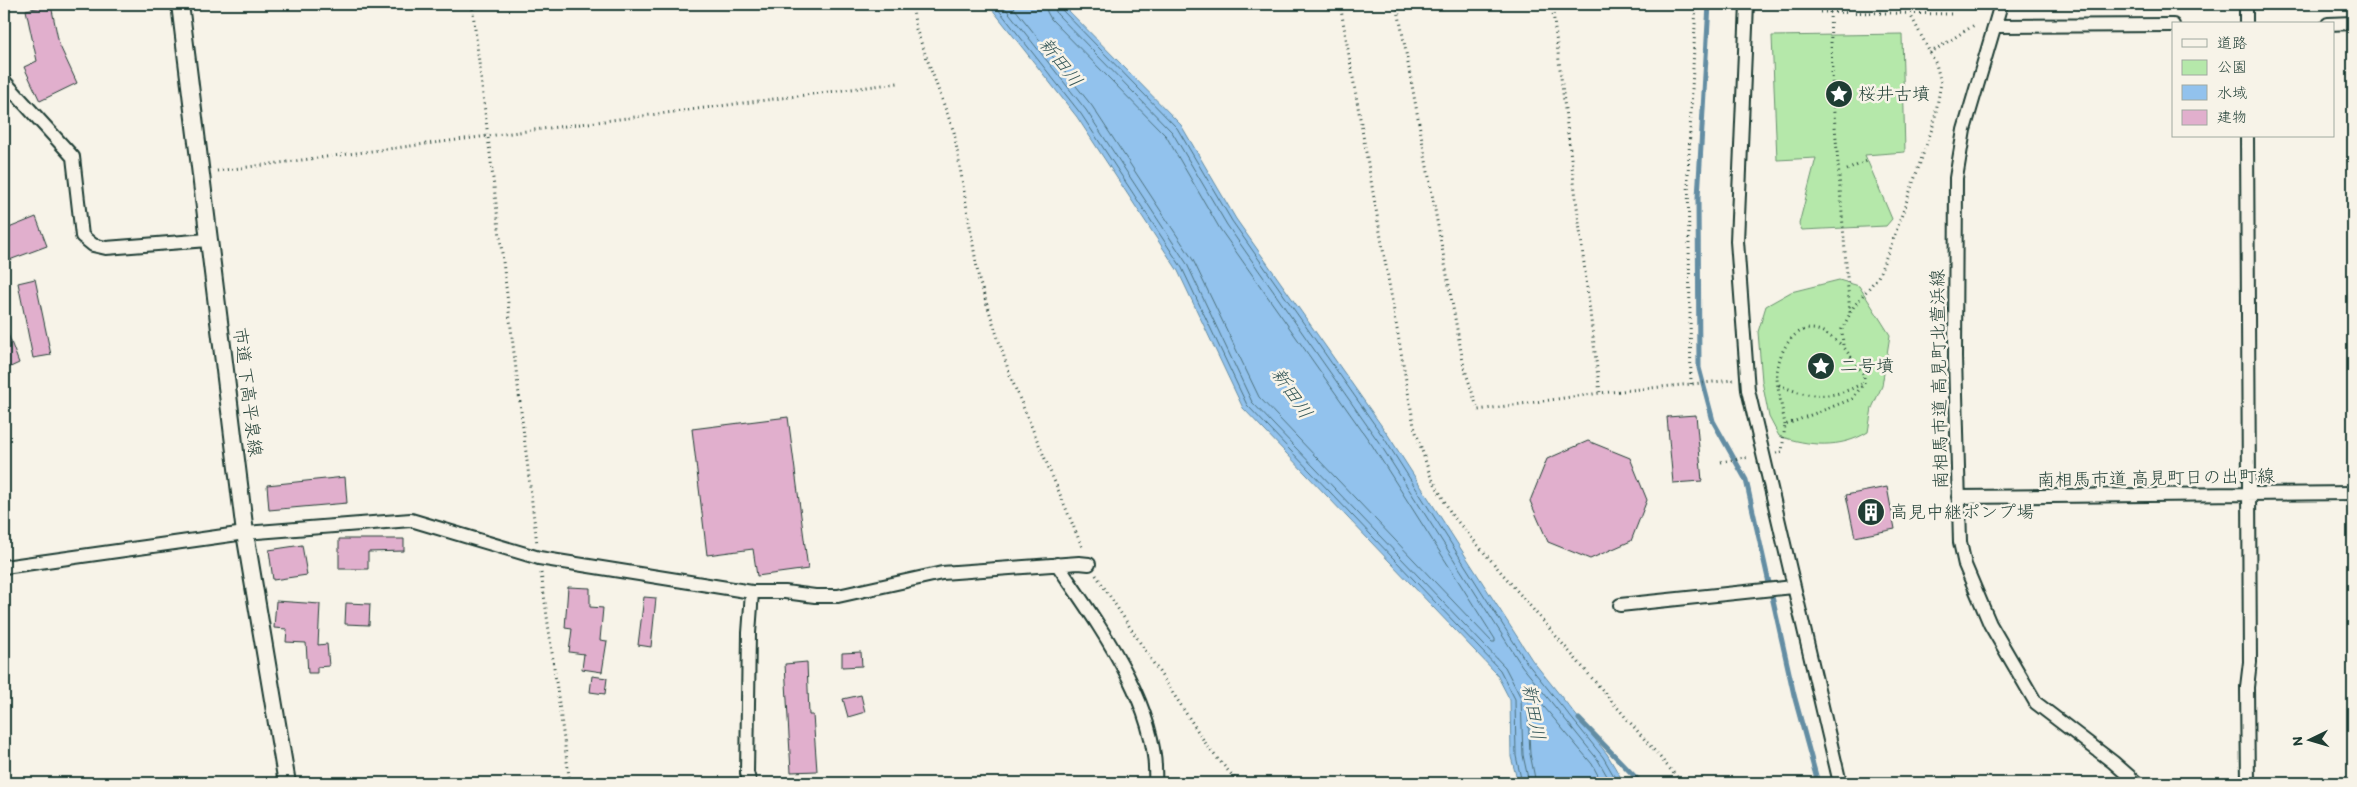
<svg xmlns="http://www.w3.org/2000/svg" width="2357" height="787" font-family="Itim,'Klee One',sans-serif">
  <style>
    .green { fill: #b5e8aa; stroke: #6a926f }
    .water { fill: #92c2ed; stroke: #648da3 }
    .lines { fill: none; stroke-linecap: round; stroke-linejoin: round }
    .shore { stroke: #4d727e; stroke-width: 1 }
    .stream { stroke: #648da3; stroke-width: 5 }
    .building { fill: #e1afcd; stroke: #1f3d34 }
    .minor-casing { stroke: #1f3d34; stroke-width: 16 }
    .tertiary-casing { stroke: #1f3d34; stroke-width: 20 }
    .path { stroke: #1f3d34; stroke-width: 3; stroke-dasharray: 1 4; stroke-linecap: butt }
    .minor { stroke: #f7f3e8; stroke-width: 12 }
    .tertiary { stroke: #f7f3e8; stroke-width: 16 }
    .labels { text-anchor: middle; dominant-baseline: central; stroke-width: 5; stroke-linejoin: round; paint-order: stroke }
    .poi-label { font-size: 18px; fill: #1f3d34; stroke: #f7f3e8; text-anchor: start }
    .street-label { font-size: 18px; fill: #1f3d34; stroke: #f7f3e8 }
    .water-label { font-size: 19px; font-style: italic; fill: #365859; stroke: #f7f3e8 }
  </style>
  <rect width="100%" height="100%" fill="#f7f3e8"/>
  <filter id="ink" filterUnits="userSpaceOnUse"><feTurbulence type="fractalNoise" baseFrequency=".02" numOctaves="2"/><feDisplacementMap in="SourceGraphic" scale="10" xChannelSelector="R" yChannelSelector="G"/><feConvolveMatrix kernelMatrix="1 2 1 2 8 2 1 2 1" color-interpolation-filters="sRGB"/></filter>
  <g filter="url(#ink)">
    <path class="green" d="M 1902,34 L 1905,152 L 1865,155 L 1892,219 L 1886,226 L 1802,230 L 1799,224 L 1816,158 L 1777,160 L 1772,36 Z
      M 1839,280 L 1859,286 L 1890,335 L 1882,386 L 1872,408 L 1868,432 C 1840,449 1809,446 1779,436 L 1769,417 L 1762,381 L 1758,332 L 1766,306 L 1791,292 Z"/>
    <path class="water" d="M 988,4 L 1062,4 L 1181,125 L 1236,219 L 1388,435 L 1532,660 L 1607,754 L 1624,783 L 1518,783 L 1511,757 L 1510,700 L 1496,673 L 1243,408 L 1178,271 L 1077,117 Z"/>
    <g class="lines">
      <path class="shore" d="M 994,4 L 1081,114 L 1182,268 L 1247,405 L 1500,670 L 1515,699 L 1516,756 L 1522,783
        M 1002,4 L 1086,110 L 1187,264 L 1252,402 L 1505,667 L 1521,698 L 1523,755 L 1529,783
        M 1011,4 L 1092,106 L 1193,260 L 1259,397 L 1492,642 L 1495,642 L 1495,639 L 1372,445 L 1220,229 L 1166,136 L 1051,19 L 1047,12 L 1046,4
        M 1053,4 L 1057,14 L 1172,132 L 1227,225 L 1378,441 L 1522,666 L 1598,760 L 1611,783
        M 1060,4 L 1061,9 L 1177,128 L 1232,221 L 1384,438 L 1527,663 L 1603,757 L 1618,783
        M 1536,783 L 1530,754 L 1527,691 L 1529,689 L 1592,764 L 1602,783"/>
      <path class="stream" d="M 1709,4 L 1698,198 L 1699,368 L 1713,421 L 1746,480 L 1794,695 L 1818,783
        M 1579,719 L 1641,783"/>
    </g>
    <path class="building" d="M 51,5 L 59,44 L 77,83 L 40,101 L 24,67 L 37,61 L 26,10 Z
      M 36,217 L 47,246 L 4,262 L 4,230 Z
      M 35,279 L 51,355 L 33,358 L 18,283 Z
      M 5,326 L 19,363 L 4,370 L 4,327 Z
      M 1696,415 L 1702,481 L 1673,483 L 1667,417 Z
      M 788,417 L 808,569 L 757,576 L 753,549 L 707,555 L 692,429 Z
      M 1588,441 L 1630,458 L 1647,500 L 1631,541 L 1590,559 L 1548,542 L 1530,501 L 1547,459 Z
      M 345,477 L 347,503 L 269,510 L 267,485 Z
      M 1887,487 L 1895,529 L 1855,537 L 1846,495 Z
      M 339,539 L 404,539 L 404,551 L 368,552 L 368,569 L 339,569 Z
      M 302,545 L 307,575 L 273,580 L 269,550 Z
      M 568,587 L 590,588 L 590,607 L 603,608 L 600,640 L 607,641 L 602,672 L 582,669 L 584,654 L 569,652 L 572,629 L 565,628 Z
      M 644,597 L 656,598 L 651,647 L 638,645 Z
      M 276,601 L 320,604 L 318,645 L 327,644 L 329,666 L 317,667 L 317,673 L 308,673 L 306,643 L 286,642 L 287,629 L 274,628 Z
      M 346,603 L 370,604 L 369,625 L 345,624 Z
      M 861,652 L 862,666 L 842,667 L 842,653 Z
      M 807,662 L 809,715 L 813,715 L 817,771 L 791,772 L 785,664 Z
      M 592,676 L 607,678 L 605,694 L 590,692 Z
      M 861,695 L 865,712 L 848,717 L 843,699 Z"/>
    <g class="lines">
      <g class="minor-casing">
        <path id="minor" d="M 1747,4 L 1737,241 L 1748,390 L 1840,783
          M 2001,4 L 1964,130 L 1956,178 L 1955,357 L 1960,542 L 1965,565 L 1990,624 L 2036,703 L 2113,762 L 2137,783
          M 2246,4 L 2246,24
          M 2328,24 L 2353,23
          M 1995,26 L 2173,25
          M 4,81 L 73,157 L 82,236 L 93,245 L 106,248 L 208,240
          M 2247,136 L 2250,662 L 2247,687 L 2248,783
          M 1958,497 L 2353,493
          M 1057,564 C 1098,624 1160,707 1155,783
          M 4,567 L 245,533 L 411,520 L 539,558 L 752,592 L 785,592 L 815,596 L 838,596 L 942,573 L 1079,563 L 1089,564
          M 1620,605 L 1793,587
          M 750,783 L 747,773 L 749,633 L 752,592"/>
      </g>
      <g class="tertiary-casing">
        <path id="tertiary" d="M 180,4 L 245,533 L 287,783"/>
      </g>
      <path class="path" d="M 472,4 L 537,544
        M 912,4 L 916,29 L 954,132 L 979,280 L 1011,378 L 1083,549
        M 1340,4 L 1414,426 L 1430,475 L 1452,515 L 1682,783
        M 1397,4 L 1464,367 L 1478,410 L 1600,393
        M 1552,4 L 1600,393 L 1733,380
        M 1820,12 L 1952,14
        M 1830,12 L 1833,101 L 1850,314
        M 1930,53 L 1976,24
        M 1847,170 L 1867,161
        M 217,171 L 898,83
        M 1691,384 L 1688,175 L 1696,4
        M 1779,385 C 1809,398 1832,400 1861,384
        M 1785,425 C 1783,410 1776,386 1777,372 C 1779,351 1795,321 1821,331 C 1828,334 1836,341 1843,346
        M 1776,453 L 1782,452 L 1785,425 L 1852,399 L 1864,383 L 1864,375 L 1843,346 L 1842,329 L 1854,306 L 1878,277 L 1893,240 L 1934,123 L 1941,83 L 1936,64 L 1910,14
        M 1721,462 L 1750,457
        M 541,573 L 570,783
        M 1096,575 L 1210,750 L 1239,783"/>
      <use href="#minor" class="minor"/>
      <use href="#tertiary" class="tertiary"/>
    </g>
  </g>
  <defs>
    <g id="sight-disc" transform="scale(1.4375)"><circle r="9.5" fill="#1f3d34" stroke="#f7f3e8"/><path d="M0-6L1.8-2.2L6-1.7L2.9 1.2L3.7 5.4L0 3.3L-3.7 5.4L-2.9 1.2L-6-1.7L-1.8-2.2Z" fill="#fff"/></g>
    <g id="building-disc" transform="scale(1.4375)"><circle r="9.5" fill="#1f3d34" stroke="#f7f3e8"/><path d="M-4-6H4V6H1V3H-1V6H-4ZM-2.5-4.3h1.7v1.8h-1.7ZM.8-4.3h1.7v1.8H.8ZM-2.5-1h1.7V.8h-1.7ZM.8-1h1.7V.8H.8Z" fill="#fff"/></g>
  </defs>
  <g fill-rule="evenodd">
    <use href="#sight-disc" x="1839" y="94"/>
    <use href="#sight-disc" x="1821" y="366"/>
    <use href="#building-disc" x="1871" y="512"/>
  </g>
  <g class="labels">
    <g class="poi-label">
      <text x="1858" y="94">桜井古墳</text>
      <text x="1840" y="366">二号墳</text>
      <text x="1890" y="512">高見中継ポンプ場</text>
    </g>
    <g class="street-label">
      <text transform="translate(1939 379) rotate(-91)">南相馬市道 高見町北萱浜線</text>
      <text transform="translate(248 392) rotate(83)">市道 下高平泉線</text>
      <text transform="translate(2156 478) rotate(-1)">南相馬市道 高見町日の出町線</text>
    </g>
    <g class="water-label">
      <text transform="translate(1061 62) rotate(52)">新田川</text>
      <text transform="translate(1292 393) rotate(56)">新田川</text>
      <text transform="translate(1534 712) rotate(80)">新田川</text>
    </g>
  </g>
  <rect width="2357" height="787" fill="none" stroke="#f7f3e8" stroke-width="20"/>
  <rect x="10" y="10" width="2337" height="767" fill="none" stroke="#1f3d34" stroke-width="2" filter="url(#ink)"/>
  <rect x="2172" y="22" width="162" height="115" fill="#f7f3e8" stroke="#a1aaa0"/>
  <rect x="2182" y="39" width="25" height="8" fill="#f7f3e8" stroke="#a1aaa0"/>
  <text x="2217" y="48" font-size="15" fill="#1f3d34">道路</text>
  <rect x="2182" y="60" width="25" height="15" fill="#b5e8aa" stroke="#a1aaa0"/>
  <text x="2217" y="72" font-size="15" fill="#1f3d34">公園</text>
  <rect x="2182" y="85" width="25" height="15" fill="#92c2ed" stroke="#a1aaa0"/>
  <text x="2217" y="98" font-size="15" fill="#1f3d34">水域</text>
  <rect x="2182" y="110" width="25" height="15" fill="#e1afcd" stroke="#a1aaa0"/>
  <text x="2217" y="122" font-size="15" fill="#1f3d34">建物</text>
  <g transform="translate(2310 740) rotate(265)" stroke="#f7f3e8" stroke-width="4" paint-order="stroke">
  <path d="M0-4L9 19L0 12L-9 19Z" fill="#1f3d34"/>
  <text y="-8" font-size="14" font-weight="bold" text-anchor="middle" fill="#1f3d34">N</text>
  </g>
</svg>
